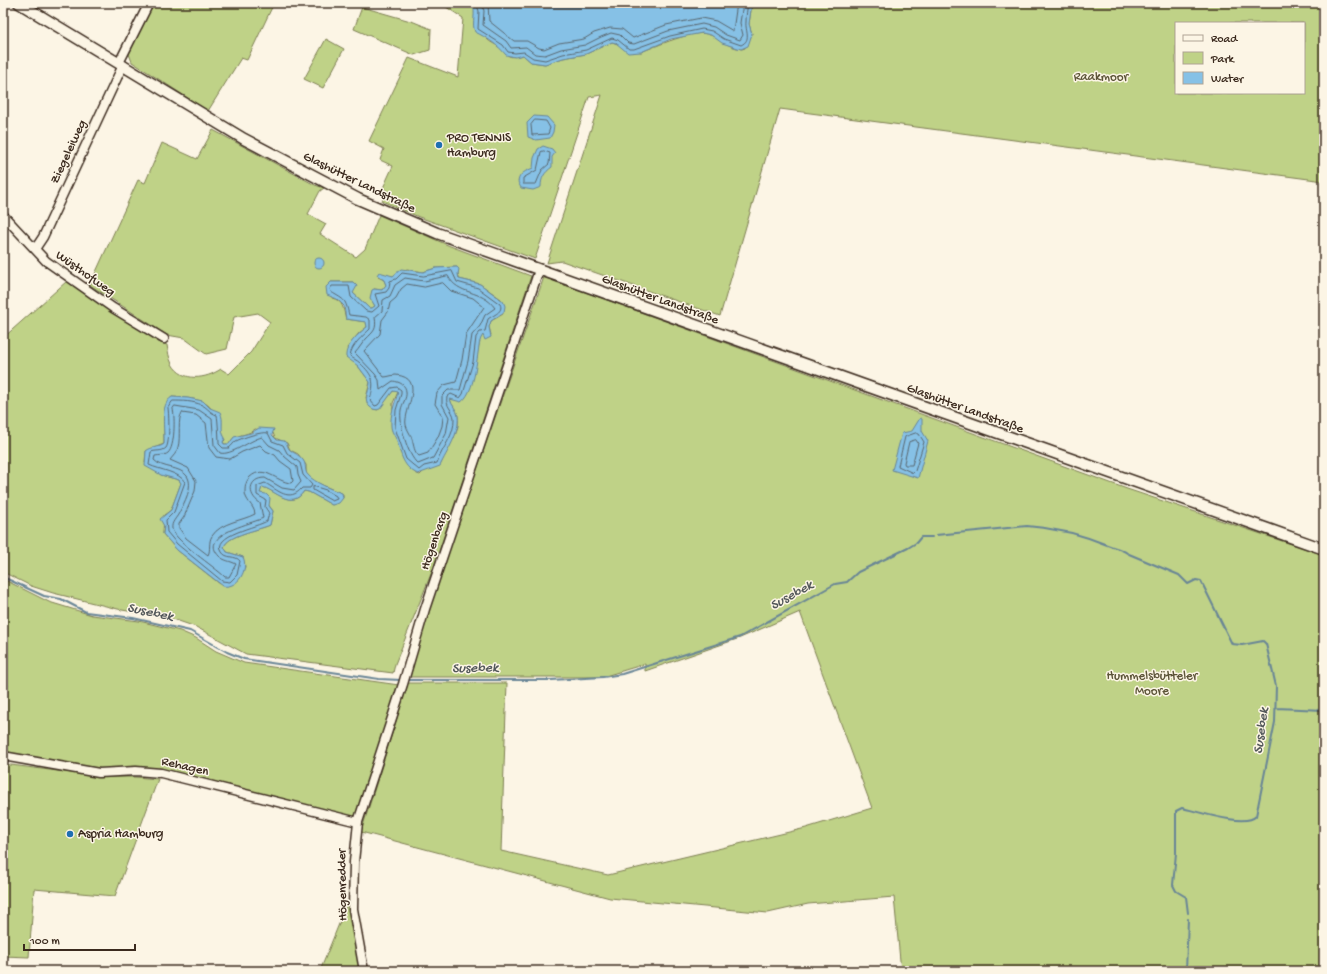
<svg xmlns="http://www.w3.org/2000/svg" width="1327" height="974" font-family="'Gochi Hand',sans-serif">
  <style>
    .green { fill: #bfd287; stroke: #7d7e52; fill-rule: evenodd }
    .water { fill: #86c1e6; stroke: #688596 }
    .lines { fill: none; stroke-linecap: round; stroke-linejoin: round }
    .shore { stroke: #59666e; stroke-width: 1 }
    .stream { stroke: #688596; stroke-width: 2 }
    .minor-casing { stroke: #3b2a1e; stroke-width: 11 }
    .tertiary-casing { stroke: #3b2a1e; stroke-width: 13 }
    .minor { stroke: #fcf5e5; stroke-width: 8 }
    .tertiary { stroke: #fcf5e5; stroke-width: 10 }
    .poi-dot { fill: #1f6fb2; stroke: #fcf5e5; stroke-width: 1.5 }
    .labels { text-anchor: middle; dominant-baseline: central; stroke-width: 3; stroke-linejoin: round; paint-order: stroke }
    .park-label { font-size: 13px; fill: #5c5438; stroke: #fcf5e5 }
    .poi-label { font-size: 13px; fill: #3b2a1e; stroke: #fcf5e5; text-anchor: start }
    .street-label { font-size: 13px; fill: #3b2a1e; stroke: #fcf5e5 }
    .water-label { font-size: 14px; font-style: italic; fill: #52575a; stroke: #fcf5e5 }
  </style>
  <rect width="100%" height="100%" fill="#fcf5e5"/>
  <filter id="ink" filterUnits="userSpaceOnUse"><feTurbulence type="fractalNoise" baseFrequency=".025" numOctaves="2"/><feDisplacementMap in="SourceGraphic" scale="8" xChannelSelector="R" yChannelSelector="G"/><feConvolveMatrix kernelMatrix="1 2 1 2 8 2 1 2 1" color-interpolation-filters="sRGB"/></filter>
  <g filter="url(#ink)">
    <path class="green" d="M 153,3 L 260,3 L 269,6 L 274,3 L 247,60 L 241,58 L 208,111 L 132,62 L 129,54 Z
      M 440,3 L 472,3 C 477,14 477,30 486,38 C 489,42 495,44 499,47 C 510,56 506,59 523,55 L 531,62 L 545,64 L 563,58 L 586,54 L 612,42 L 641,52 C 656,46 693,30 707,34 C 719,37 726,47 742,49 L 745,48 L 752,34 L 749,24 L 752,3 L 1324,3 L 1324,181 L 780,109 L 720,316 L 562,261 L 547,263 L 602,95 L 589,97 L 535,259 L 419,217 L 382,201 L 387,191 L 383,188 L 393,166 L 380,160 L 384,149 L 369,141 L 409,58 L 458,77 L 463,18 ZM 1176,23 L 1304,23 L 1304,93 L 1176,93 Z
      M 362,7 L 414,22 L 431,29 L 430,50 L 414,55 L 354,29 Z
      M 326,39 L 344,49 L 323,88 L 304,79 Z
      M 213,130 L 315,185 L 324,188 L 320,191 L 308,214 L 326,224 L 320,234 L 356,257 L 365,249 L 379,215 L 450,246 L 531,276 L 433,569 L 395,664 L 393,673 L 246,654 L 196,627 L 170,618 L 122,610 L 53,593 L 31,586 L 3,572 L 3,338 L 67,281 L 158,342 L 167,345 C 168,351 169,358 172,364 C 183,383 206,379 221,369 L 229,374 L 251,352 L 270,322 L 258,313 L 234,317 L 227,349 L 206,354 L 184,338 L 167,335 L 90,285 L 138,180 L 145,183 L 162,143 L 197,159 ZM 457,267 L 459,279 L 480,284 L 501,299 L 503,314 L 491,321 L 489,327 L 491,335 L 487,338 L 482,335 L 480,339 L 474,371 L 453,399 L 450,399 C 451,405 457,410 458,416 C 461,436 445,447 441,464 L 425,470 L 420,475 L 415,473 L 400,452 L 397,440 L 392,430 L 393,403 L 398,392 L 396,391 L 393,391 L 378,410 L 373,409 L 366,398 L 370,382 L 358,366 L 347,348 L 359,333 L 367,327 L 366,322 L 346,319 C 343,309 344,301 332,298 L 331,282 L 353,282 L 353,293 L 369,308 L 372,308 L 375,306 L 372,300 L 374,289 L 382,290 L 386,285 L 384,280 L 378,277 L 386,275 L 393,276 L 407,269 L 423,272 L 436,268 ZM 172,397 C 214,399 211,405 225,440 L 223,442 L 224,444 C 230,445 229,441 234,438 C 240,434 249,435 255,429 L 273,433 L 275,438 L 287,443 L 290,450 L 298,454 L 306,465 L 306,473 L 313,481 L 343,494 L 343,498 L 332,505 L 309,492 L 304,491 C 292,511 274,489 262,487 L 260,493 L 273,511 L 270,525 C 259,530 227,535 224,547 L 227,552 L 243,557 L 245,567 L 240,577 L 220,584 L 177,550 L 163,534 L 164,515 L 171,510 L 181,483 L 179,480 L 161,475 L 145,462 L 146,451 L 164,444 L 164,411 Z
      M 544,277 L 1127,489 L 1324,555 L 1324,971 L 901,971 L 894,897 L 808,904 L 768,913 L 610,898 L 361,832 L 408,683 L 507,683 L 501,851 L 608,875 L 806,828 L 872,808 L 800,612 L 740,638 L 645,671 L 645,664 L 602,677 L 410,677 L 428,610 Z
      M 3,579 L 49,602 L 92,615 L 139,621 L 180,631 L 196,638 L 216,651 L 244,663 L 399,685 L 355,818 L 163,770 L 101,770 L 3,754 L 3,725 L 7,715 L 3,713 L 3,698 L 8,685 L 3,683 Z
      M 3,764 L 104,777 L 135,777 L 158,779 L 115,896 L 34,889 L 29,957 L 3,956 Z
      M 349,899 L 349,908 L 362,971 L 320,971 Z"/>
    <path class="water" d="M 472,3 L 752,3 L 749,24 L 752,34 L 748,46 L 741,49 L 722,43 L 711,35 L 702,33 L 671,39 L 641,52 L 628,53 L 616,43 L 612,42 L 586,54 L 563,58 L 545,64 L 531,62 L 523,55 L 515,57 L 506,55 C 498,45 486,37 475,32 C 471,23 477,13 472,3 Z
      M 534,116 L 547,117 L 554,125 L 553,132 L 550,138 L 536,140 L 528,137 L 527,123 Z
      M 543,146 L 552,149 L 555,153 L 552,157 L 552,167 C 544,173 541,178 541,187 L 533,190 L 521,188 L 518,182 C 519,173 526,171 533,168 L 534,158 L 538,149 Z
      M314 263a5 5 0 1 1 10 0a5 5 0 1 1-10 0Z
      M 457,267 L 459,269 L 458,274 L 459,279 L 480,284 L 503,301 L 505,306 L 504,312 L 491,321 L 489,327 L 491,337 L 485,340 L 483,335 C 479,340 479,347 478,353 C 476,367 473,394 461,402 L 450,399 C 451,405 457,409 458,416 C 460,433 447,451 440,466 L 418,474 C 403,468 401,454 397,441 C 395,436 391,431 391,426 C 390,414 395,404 398,392 L 393,391 L 380,409 C 376,410 374,410 370,407 C 362,400 370,391 370,382 L 358,366 L 346,357 C 345,346 358,334 367,327 L 366,322 L 346,319 L 344,306 L 337,299 L 327,295 L 326,287 L 331,282 L 353,282 L 357,286 L 353,293 L 369,308 L 372,308 L 375,306 L 370,298 L 372,290 L 374,289 L 382,290 L 386,285 L 384,280 L 377,275 L 379,272 L 393,276 L 401,269 L 423,272 L 436,268 Z
      M 172,397 L 188,398 L 203,401 L 210,408 L 220,412 C 225,421 219,429 225,438 L 223,442 L 224,444 L 229,444 L 234,437 L 251,433 L 259,428 L 274,429 L 272,435 L 277,440 L 284,441 C 287,443 287,446 289,449 C 293,453 300,455 303,460 C 307,465 304,471 308,475 C 314,482 332,490 342,493 L 343,498 L 339,503 L 332,505 L 309,492 L 304,491 C 291,511 274,489 262,487 L 260,493 L 266,494 L 270,498 L 269,506 L 273,511 L 270,525 C 259,530 227,535 224,547 L 227,552 L 243,557 C 249,569 238,589 223,586 L 177,550 L 163,534 L 164,526 L 160,519 L 171,510 L 181,483 L 179,480 L 161,475 L 145,466 L 146,451 C 152,446 160,448 164,444 C 165,430 159,404 172,397 Z
      M 920,418 L 922,419 L 922,431 L 928,441 L 918,478 L 892,470 L 902,433 L 912,431 Z"/>
    <g class="lines">
      <path class="shore" d="M 476,3 L 479,11 L 478,29 L 503,45 L 508,52 L 515,53 L 524,52 L 533,58 L 545,60 L 563,54 L 586,50 L 612,38 L 618,40 L 629,49 L 634,49 L 670,36 L 702,29 L 712,31 L 724,39 L 741,45 C 752,40 745,31 746,22 C 746,16 747,9 748,3
        M 482,3 L 484,11 L 483,25 L 506,41 L 511,48 L 526,47 L 535,54 L 545,55 L 561,49 L 585,45 L 601,37 L 611,33 L 620,35 L 628,43 L 634,44 L 668,31 L 702,24 L 714,27 L 726,35 L 740,40 L 743,35 L 740,23 L 743,3
        M 488,3 L 489,21 L 514,41 L 527,41 L 539,48 L 544,49 L 559,43 L 584,39 L 594,33 L 610,28 L 622,29 L 633,38 L 666,25 L 701,18 L 716,21 L 733,31 L 737,3
        M 535,120 L 546,121 L 550,128 L 548,134 L 532,135 L 531,125 Z
        M 544,151 L 550,153 L 549,164 L 542,170 L 536,184 L 523,184 L 523,178 L 537,170 L 541,152 Z
        M 452,271 L 457,282 L 478,288 L 500,304 C 504,312 493,315 488,319 L 485,331 L 480,332 L 476,337 L 473,362 L 463,394 L 460,398 L 451,394 L 447,397 C 445,406 453,410 454,418 C 455,436 442,447 437,463 L 424,466 L 419,470 L 406,459 L 395,428 L 396,410 L 401,394 L 401,390 L 397,387 L 391,388 L 378,405 L 375,406 L 370,400 C 375,382 374,376 360,363 C 357,360 353,359 350,356 C 351,345 363,336 370,329 L 370,320 L 366,317 L 349,315 C 345,299 346,301 331,292 L 330,289 L 332,286 L 349,286 L 351,297 L 366,311 L 372,312 L 379,306 L 375,294 L 386,292 L 389,288 L 390,281 L 396,279 L 402,273 L 423,276 Z
        M 448,276 C 458,296 482,289 495,308 L 485,315 L 480,326 L 472,335 L 468,361 L 460,390 L 448,390 L 442,396 L 442,404 L 449,417 L 446,434 L 433,458 L 418,464 C 407,455 399,423 401,410 C 402,404 407,398 406,392 C 406,385 400,382 393,381 L 380,390 L 379,380 L 375,374 L 355,353 C 359,349 362,343 366,339 C 374,331 377,330 375,317 L 382,311 L 383,300 L 390,296 L 395,285 L 405,278 L 424,281 Z
        M 443,283 L 451,291 L 473,298 L 484,307 L 466,334 L 462,360 L 456,382 L 444,385 L 437,393 L 435,404 L 443,417 L 442,426 L 438,437 L 428,453 L 419,456 C 414,452 414,446 412,439 C 411,434 407,430 406,425 C 403,410 427,378 396,375 C 392,375 388,377 384,377 L 364,351 L 380,334 L 382,320 L 388,312 L 390,303 L 396,298 L 401,289 L 407,284 L 424,287 Z
        M 173,401 C 182,401 193,401 202,405 C 208,408 210,413 217,415 C 218,420 219,439 219,444 L 223,448 L 229,448 C 232,446 234,442 236,441 C 242,438 262,431 268,433 L 272,441 L 283,445 L 287,453 L 300,463 L 303,475 L 312,485 L 310,488 L 302,488 C 289,503 278,490 265,483 L 257,486 L 257,495 L 266,500 L 265,507 L 269,513 L 267,521 C 258,527 211,535 222,552 C 226,559 236,555 240,561 L 237,575 L 230,582 L 222,581 L 177,544 L 167,532 L 166,520 L 174,512 L 185,482 C 179,472 160,470 149,465 L 151,452 C 156,450 162,452 166,448 C 170,443 169,414 168,408 Z
        M 175,406 L 199,410 L 212,419 L 214,445 L 220,453 C 231,456 250,440 262,437 L 269,445 L 279,450 L 284,456 L 297,467 L 298,475 L 301,482 L 294,490 L 282,488 L 265,478 C 248,478 247,495 260,503 L 263,518 C 252,524 198,534 219,556 C 224,561 231,561 236,564 L 229,577 L 225,577 C 215,567 175,541 172,529 C 171,522 176,519 179,513 C 184,503 194,486 187,476 C 180,466 162,469 154,460 L 155,456 C 160,455 164,456 168,453 C 175,447 175,417 173,409 Z
        M 182,413 L 196,415 L 206,423 L 209,448 L 216,457 L 230,459 L 242,452 L 260,445 L 266,451 L 275,455 L 280,461 L 291,469 L 293,481 L 291,483 C 276,482 265,464 250,477 C 246,481 245,486 245,492 C 245,501 254,505 255,514 C 242,521 221,522 212,536 C 208,542 211,550 208,555 L 186,538 L 179,528 L 179,524 L 184,517 L 195,491 L 196,481 L 188,468 L 170,460 C 173,456 177,453 178,447 C 181,438 177,418 182,413 Z
        M 916,433 L 919,434 L 924,442 L 915,471 L 913,473 L 898,466 L 905,437 Z
        M 916,440 L 918,443 L 912,465 L 905,465 L 904,463 L 909,442 Z
        M 316,487 L 326,490 L 336,496 L 337,499 L 332,501 L 313,490 L 313,487 Z"/>
      <path class="stream" d="M 936,535 L 1027,526 C 1055,528 1084,535 1110,546 C 1115,548 1122,549 1127,553
        M 1129,554 L 1179,575 L 1188,584 L 1196,580 L 1201,581 L 1232,644 L 1242,645 L 1263,641 L 1266,644 L 1276,686 L 1275,722 L 1256,816 C 1245,828 1197,811 1182,808 L 1176,811 L 1176,853 L 1173,885 L 1176,891 L 1186,897 L 1188,913
        M 3,577 L 44,596 L 61,599 L 86,612 L 133,618 L 190,631 L 227,652 L 244,659 L 379,679 L 401,680
        M 407,680 L 551,680 L 603,677 L 622,674 L 740,637 L 835,584 L 847,582 L 858,572 L 908,548 L 916,543 L 921,537 L 932,537
        M 1276,708 L 1324,710
        M 1186,971 L 1188,919"/>
      <g class="minor-casing">
        <path id="minor" d="M 119,63 L 149,3
          M 3,215 L 46,261 L 113,308 L 164,339
          M 35,249 L 43,237 L 123,65
          M 3,756 L 99,773 L 136,771 L 161,773 L 358,822
          M 364,971 L 353,909 L 354,862 L 358,822 L 403,684 L 425,609 L 539,270"/>
      </g>
      <g class="tertiary-casing">
        <path id="tertiary" d="M 19,3 L 244,139 L 358,199 L 437,233 L 1324,549"/>
      </g>
      <use href="#minor" class="minor"/>
      <use href="#tertiary" class="tertiary"/>
    </g>
  </g>
  <g class="poi-dot">
    <circle cx="439" cy="145" r="4"/>
    <circle cx="70" cy="834" r="4"/>
  </g>
  <g class="labels">
    <g class="park-label">
      <text x="1101" y="77">Raakmoor</text>
      <text x="1152" y="676">Hummelsbütteler<tspan x="1152" dy="15">Moore</tspan></text>
    </g>
    <g class="poi-label">
      <text x="447" y="138">PRO TENNIS<tspan x="447" dy="15">Hamburg</tspan></text>
      <text x="78" y="834">Aspria Hamburg</text>
    </g>
    <g class="street-label">
      <text transform="translate(69 152) rotate(-65)">Ziegeleiweg</text>
      <text transform="translate(359 183) rotate(26)">Glashütter Landstraße</text>
      <text transform="translate(85 274) rotate(35)">Wüsthofweg</text>
      <text transform="translate(660 300) rotate(20)">Glashütter Landstraße</text>
      <text transform="translate(965 409) rotate(20)">Glashütter Landstraße</text>
      <text transform="translate(435 541) rotate(-71)">Högenbarg</text>
      <text transform="translate(185 767) rotate(13)">Rehagen</text>
      <text transform="translate(343 885) rotate(-91)">Högenredder</text>
    </g>
    <g class="water-label">
      <text transform="translate(792 596) rotate(-29)">Susebek</text>
      <text transform="translate(150 613) rotate(12)">Susebek</text>
      <text transform="translate(475 669) rotate(-1)">Susebek</text>
      <text transform="translate(1262 731) rotate(-82)">Susebek</text>
    </g>
  </g>
  <rect width="1327" height="974" fill="none" stroke="#fcf5e5" stroke-width="16"/>
  <rect x="8" y="8" width="1311" height="958" fill="none" stroke="#3b2a1e" stroke-width="1.5" filter="url(#ink)"/>
  <rect x="1175" y="22" width="130" height="72" fill="#fcf5e5" stroke="#afa495"/>
  <rect x="1183" y="35" width="20" height="6" fill="#fcf5e5" stroke="#afa495"/>
  <text x="1211" y="42" font-size="12" fill="#3b2a1e">Road</text>
  <rect x="1183" y="52" width="20" height="12" fill="#bfd287" stroke="#afa495"/>
  <text x="1211" y="62" font-size="12" fill="#3b2a1e">Park</text>
  <rect x="1183" y="72" width="20" height="12" fill="#86c1e6" stroke="#afa495"/>
  <text x="1211" y="82" font-size="12" fill="#3b2a1e">Water</text>
  <path d="M24 944v6h111v-6" fill="none" stroke="#3b2a1e" stroke-width="2"/>
  <text x="30" y="944" font-size="12" fill="#3b2a1e" stroke="#fcf5e5" stroke-width="3" paint-order="stroke">100 m</text>
</svg>
